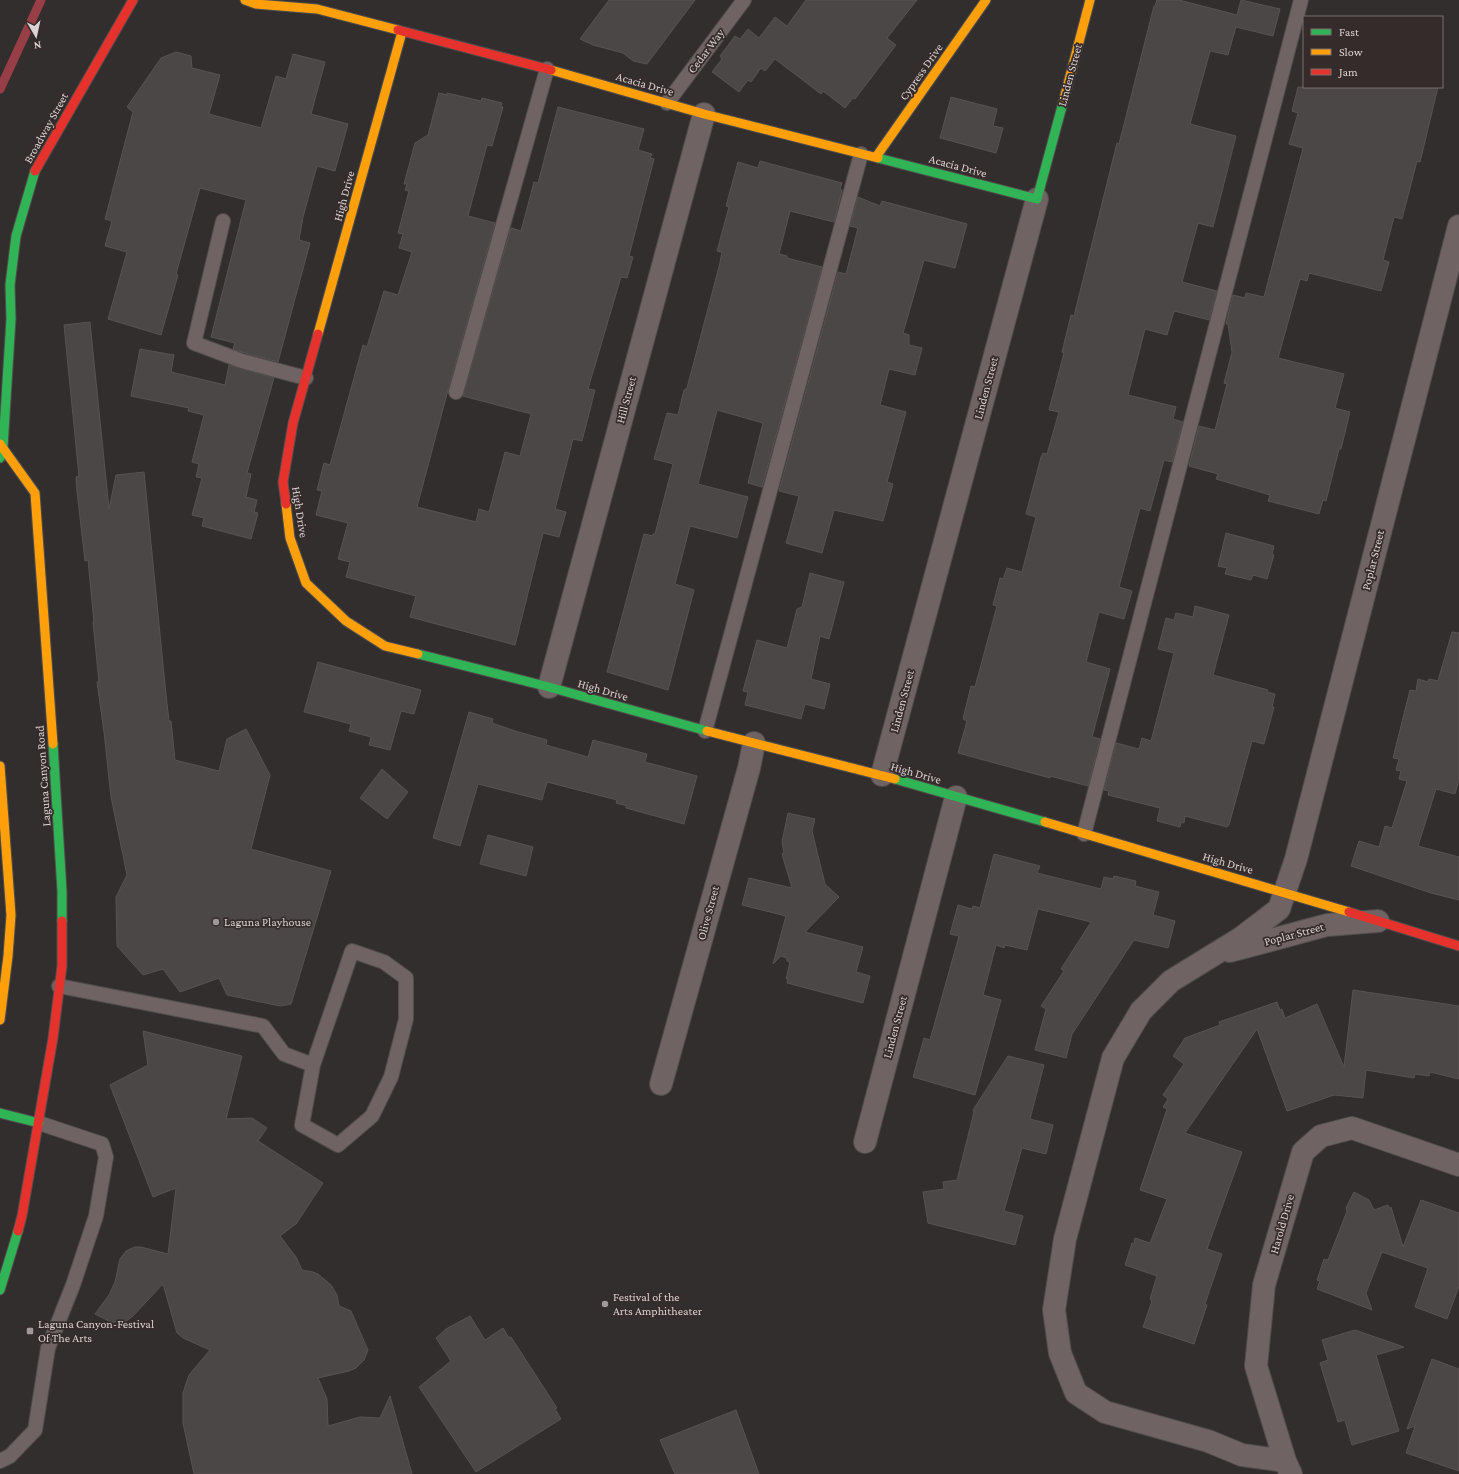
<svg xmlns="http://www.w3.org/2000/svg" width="1459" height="1474" font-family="'Crimson Pro',serif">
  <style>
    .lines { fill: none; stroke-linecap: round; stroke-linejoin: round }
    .stream { stroke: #973e47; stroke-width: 9 }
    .building { fill: #4c4747; stroke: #585353 }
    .lane-casing { stroke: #504d4d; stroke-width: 16 }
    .street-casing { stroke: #504d4d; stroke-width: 24 }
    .fast-casing { stroke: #504d4d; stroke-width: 11 }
    .slow-casing { stroke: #504d4d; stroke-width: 11 }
    .jam-casing { stroke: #504d4d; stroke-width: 11 }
    .lane { stroke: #6f6363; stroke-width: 14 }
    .street { stroke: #6f6363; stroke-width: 22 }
    .fast { stroke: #30b455; stroke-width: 9 }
    .slow { stroke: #ff9f0a; stroke-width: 9 }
    .jam { stroke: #e5322d; stroke-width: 9 }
    .poi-dot { fill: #a09999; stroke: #362b2b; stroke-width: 1.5 }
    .labels { text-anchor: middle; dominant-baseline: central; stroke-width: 3.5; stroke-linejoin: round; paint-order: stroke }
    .street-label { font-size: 12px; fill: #dbd3d3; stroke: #362b2b }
    .poi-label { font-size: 12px; fill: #dbd3d3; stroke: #362b2b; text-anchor: start }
  </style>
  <rect width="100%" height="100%" fill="#332e2e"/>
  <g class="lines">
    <path class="stream" d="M 0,89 L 41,0"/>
  </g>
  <path class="building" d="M 609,0 L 695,0 L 647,64 L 633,61 L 623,53 L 593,45 L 580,39 Z
    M 806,0 L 917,0 L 887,38 L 896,45 L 855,99 L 853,98 L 845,108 L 823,91 L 821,94 L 775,59 L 765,71 L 761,68 L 751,82 L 748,80 L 739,92 L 712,72 L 722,59 L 720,56 L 735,36 L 740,39 L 748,29 L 759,38 L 775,17 L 787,26 Z
    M 1157,0 L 1179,0 L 1237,15 L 1241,0 L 1280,9 L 1273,36 L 1236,27 L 1228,55 L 1210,51 L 1190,124 L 1236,136 L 1213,227 L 1198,223 L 1182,282 L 1217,291 L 1209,320 L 1174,311 L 1167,335 L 1145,329 L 1128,395 L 1176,407 L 1173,419 L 1183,422 L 1172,462 L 1164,460 L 1150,511 L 1140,508 L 1119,587 L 1132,591 L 1124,619 L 1099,612 L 1086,662 L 1110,669 L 1092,737 L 1100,739 L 1088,786 L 1050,776 L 1050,778 L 958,753 L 967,721 L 963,719 L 971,686 L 975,687 L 997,606 L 993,605 L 1000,578 L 1003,579 L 1007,568 L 1022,572 L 1036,517 L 1026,514 L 1041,457 L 1043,453 L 1047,454 L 1059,412 L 1049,410 L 1064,353 L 1062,352 L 1071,315 L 1074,316 L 1117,143 L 1119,144 L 1154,6 L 1155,6 Z
    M 176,52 L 191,56 L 192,68 L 220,75 L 209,114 L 261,128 L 276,76 L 286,79 L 293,54 L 325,62 L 311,114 L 348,124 L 335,171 L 317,166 L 303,217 L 299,240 L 310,243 L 278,362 L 245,353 L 233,349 L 235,343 L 211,337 L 246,200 L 200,188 L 176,274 L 178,275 L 161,335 L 108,319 L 127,252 L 105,246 L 112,221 L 105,219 L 133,112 L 127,107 L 161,58 Z
    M 1298,87 L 1438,87 L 1420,162 L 1417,161 L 1402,219 L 1394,217 L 1383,260 L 1389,262 L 1381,291 L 1309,273 L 1307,281 L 1300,279 L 1278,358 L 1344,374 L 1335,408 L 1350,412 L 1341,449 L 1339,449 L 1326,501 L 1323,500 L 1319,514 L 1268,501 L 1270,495 L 1216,479 L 1218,474 L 1189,466 L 1199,426 L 1215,430 L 1227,384 L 1224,383 L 1232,352 L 1228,324 L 1226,324 L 1233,295 L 1245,298 L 1246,293 L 1264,297 L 1303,148 L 1289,144 L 1298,113 L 1292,111 Z
    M 439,93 L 447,95 L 447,93 L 481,101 L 482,98 L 502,103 L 501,107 L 503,107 L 492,146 L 487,145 L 468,216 L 495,223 L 448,390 L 417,507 L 476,522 L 479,509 L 489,512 L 505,452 L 520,456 L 531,414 L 463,396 L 511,228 L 521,231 L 534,182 L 538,183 L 558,107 L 644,129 L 638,150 L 652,154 L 650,158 L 654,159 L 629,256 L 633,257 L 627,278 L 621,277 L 588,389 L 595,390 L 582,441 L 573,439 L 555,509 L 566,512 L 559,537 L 543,533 L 515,645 L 410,617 L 416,596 L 346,577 L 350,562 L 338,559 L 348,523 L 316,515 L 322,491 L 317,490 L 324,463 L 330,465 L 363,345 L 367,347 L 384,291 L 398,295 L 412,252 L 399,248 L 403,234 L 398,233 L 409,191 L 405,190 L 407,184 L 404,184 L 415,143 L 428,135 Z
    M 951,97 L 997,109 L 993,126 L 1003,128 L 996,153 L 940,138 Z
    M 760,161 L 842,183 L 840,189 L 842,190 L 834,222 L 790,211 L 779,254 L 787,256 L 787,258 L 822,267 L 762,487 L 748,483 L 763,423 L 717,410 L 698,484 L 748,497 L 737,538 L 690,526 L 675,584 L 694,590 L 668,690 L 607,672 L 644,534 L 653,536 L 653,534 L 655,534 L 673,464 L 654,459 L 667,413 L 678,415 L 684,390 L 687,388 L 719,267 L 722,252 L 717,251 L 729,207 L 726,206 L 738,162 L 758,168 Z
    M 858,197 L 880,206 L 882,201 L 967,224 L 955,268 L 924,260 L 903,333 L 909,335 L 909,345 L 922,348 L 915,375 L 889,369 L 880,405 L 906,412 L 887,482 L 893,484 L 883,521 L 834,510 L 822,553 L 786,543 L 799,496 L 779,491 L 838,272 L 846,274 L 858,228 L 850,226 Z
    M 90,322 L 109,509 L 116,475 L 144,472 L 165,685 L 169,721 L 171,721 L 175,760 L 219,771 L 227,739 L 246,729 L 270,775 L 251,849 L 331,871 L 291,1004 L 280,1006 L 227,995 L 219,978 L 180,992 L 163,969 L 143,975 L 117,946 L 116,897 L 127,875 L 111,797 L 104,732 L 97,682 L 99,682 L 93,622 L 94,622 L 88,560 L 85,561 L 77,491 L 76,477 L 79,476 L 64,325 Z
    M 140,349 L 174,355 L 171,372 L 225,385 L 229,365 L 274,378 L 247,473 L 251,474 L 246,497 L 257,500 L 254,512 L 258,513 L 251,539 L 202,526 L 204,518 L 192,515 L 202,478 L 196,477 L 199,464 L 192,462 L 204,415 L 188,411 L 189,408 L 131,396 Z
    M 1226,533 L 1274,546 L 1272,554 L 1274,555 L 1267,579 L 1253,575 L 1251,580 L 1225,574 L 1227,568 L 1218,566 Z
    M 810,573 L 844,582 L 829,639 L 820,636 L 811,679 L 830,684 L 824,709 L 805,704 L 801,719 L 745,705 L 748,692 L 743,691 L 757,640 L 787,648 L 797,609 L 802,607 Z
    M 1195,606 L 1229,615 L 1213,675 L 1268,690 L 1267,692 L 1275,694 L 1272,707 L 1274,707 L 1264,744 L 1252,741 L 1229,825 L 1228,825 L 1227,827 L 1185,816 L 1184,823 L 1181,822 L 1180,827 L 1157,821 L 1160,808 L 1108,795 L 1109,791 L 1104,790 L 1116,743 L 1139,749 L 1142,738 L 1151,741 L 1174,653 L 1158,649 L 1166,618 L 1174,620 L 1176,613 L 1193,617 Z
    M 1452,632 L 1459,633 L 1459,779 L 1455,794 L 1436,789 L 1418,846 L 1459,857 L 1459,900 L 1431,893 L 1351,866 L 1359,841 L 1379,847 L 1385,826 L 1392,828 L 1407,781 L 1399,779 L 1401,771 L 1396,770 L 1399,759 L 1393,758 L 1410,690 L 1416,691 L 1418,679 L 1428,682 L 1429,679 L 1438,681 Z
    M 318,662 L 421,690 L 414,714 L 401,711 L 390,750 L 369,745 L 371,737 L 349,731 L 351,724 L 304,712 Z
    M 469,712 L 493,719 L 492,723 L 515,731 L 547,740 L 546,745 L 588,757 L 593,740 L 647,754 L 645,762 L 697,776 L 684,824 L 626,808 L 627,806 L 616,803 L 617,800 L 547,782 L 542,800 L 478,784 L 460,846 L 433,838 Z
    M 382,769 L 408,792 L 387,819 L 360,798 Z
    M 788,813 L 815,819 L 812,831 L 825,884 L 839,897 L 805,932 L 863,947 L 856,972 L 870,976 L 863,1003 L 787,983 L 788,979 L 786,979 L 790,962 L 787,961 L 787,958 L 781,956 L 773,964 L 786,916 L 742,905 L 749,878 L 792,888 L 782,854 L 784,852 L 782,842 Z
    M 488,835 L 533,847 L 526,876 L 480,864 Z
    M 994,854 L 1040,866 L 1037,873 L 1101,889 L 1104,877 L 1113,879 L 1114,876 L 1136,881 L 1135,886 L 1159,892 L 1153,915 L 1175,921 L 1168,948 L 1134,940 L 1072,1034 L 1066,1058 L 1035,1050 L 1046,1009 L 1041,1006 L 1064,971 L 1061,969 L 1091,922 L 1038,909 L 1027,950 L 1005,945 L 1004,948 L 996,945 L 983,995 L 1001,1000 L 975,1095 L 913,1077 L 924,1038 L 930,1040 L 959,936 L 950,934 L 958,905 L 972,909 L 973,906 L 980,908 Z
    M 1353,990 L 1459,1006 L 1459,1079 L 1430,1072 L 1429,1076 L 1415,1074 L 1414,1078 L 1366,1070 L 1363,1098 L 1334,1095 L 1287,1111 L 1257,1029 L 1185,1133 L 1242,1152 L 1207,1249 L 1222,1254 L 1205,1304 L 1207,1305 L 1194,1344 L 1143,1327 L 1152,1301 L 1150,1299 L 1157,1276 L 1125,1265 L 1132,1243 L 1134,1244 L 1135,1238 L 1150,1243 L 1167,1199 L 1140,1190 L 1167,1109 L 1163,1107 L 1168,1099 L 1163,1095 L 1184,1064 L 1173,1056 L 1185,1038 L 1220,1025 L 1219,1022 L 1277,1002 L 1280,1010 L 1282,1009 L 1285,1018 L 1317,1004 L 1344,1067 Z
    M 143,1031 L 242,1056 L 226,1119 L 252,1118 L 267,1128 L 258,1141 L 323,1183 L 296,1224 L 280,1236 L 296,1257 L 302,1270 L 313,1272 L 318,1274 L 331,1285 L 337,1295 L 339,1306 L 351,1311 L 368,1350 L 364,1360 L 356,1368 L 349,1371 L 318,1378 L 327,1399 L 328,1426 L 360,1417 L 380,1418 L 390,1396 L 412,1474 L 194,1474 L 183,1423 L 183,1393 L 189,1375 L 210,1350 L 183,1338 L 177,1333 L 163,1284 L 133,1316 L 125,1322 L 111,1322 L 95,1314 L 109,1295 L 115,1282 L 120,1259 L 126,1251 L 135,1247 L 141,1247 L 168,1254 L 176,1188 L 153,1197 L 110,1085 L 148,1065 Z
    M 1008,1056 L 1044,1065 L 1030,1119 L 1053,1125 L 1046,1154 L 1022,1148 L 1004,1211 L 1023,1216 L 1015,1245 L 928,1223 L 923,1192 L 944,1189 L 943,1182 L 957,1180 L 974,1112 L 973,1110 Z
    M 1354,1192 L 1369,1200 L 1374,1210 L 1388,1205 L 1389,1208 L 1391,1207 L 1403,1247 L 1421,1200 L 1459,1213 L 1459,1286 L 1447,1319 L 1415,1307 L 1428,1268 L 1382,1252 L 1366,1293 L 1372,1310 L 1317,1289 L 1320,1281 L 1317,1280 L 1324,1259 L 1328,1260 L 1347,1211 L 1346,1208 Z
    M 470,1316 L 485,1340 L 503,1328 L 509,1338 L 511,1337 L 557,1408 L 555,1409 L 561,1419 L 476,1472 L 419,1387 L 451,1361 L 436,1338 L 446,1329 Z
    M 1355,1330 L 1404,1347 L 1376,1355 L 1399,1431 L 1352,1445 L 1345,1420 L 1338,1422 L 1320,1363 L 1328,1360 L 1322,1340 Z
    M 1432,1359 L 1459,1369 L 1459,1471 L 1406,1453 L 1415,1426 L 1407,1429 Z
    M 736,1410 L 759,1474 L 675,1474 L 660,1440 Z"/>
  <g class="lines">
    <g class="lane-casing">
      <path id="lane" d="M 667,103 L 744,0
        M 223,221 L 194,343 L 242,361 L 306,378
        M 456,392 L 547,69
        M 705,731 L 861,154
        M 1084,834 L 1301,0
        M 59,986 L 263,1026 L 284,1054 L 313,1065 L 302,1125 L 338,1145 L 372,1116 L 391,1077 L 406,1019 L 406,978 L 384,962 L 352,951 L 313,1065
        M 0,1461 L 10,1456 L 35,1430 L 48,1348 L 73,1285 L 96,1216 L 106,1157 L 102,1144 L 39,1123"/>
    </g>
    <g class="street-casing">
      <path id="street" d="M 549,687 L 704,114
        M 882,775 L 1037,199
        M 1230,951 L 1327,925 L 1378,921
        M 661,1084 L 749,768 L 754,743
        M 865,1142 L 956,797
        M 1285,1461 L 1256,1366 L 1264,1285 L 1303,1152 L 1321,1136 L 1352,1128 L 1459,1165
        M 1291,1474 L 1285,1461 L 1242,1455 L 1208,1441 L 1105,1412 L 1076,1393 L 1060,1353 L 1054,1310 L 1065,1239 L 1113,1058 L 1141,1011 L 1171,981 L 1241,938 L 1279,909 L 1296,859 L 1459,226"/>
    </g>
    <g class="fast-casing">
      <path id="fast" d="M 878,158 L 1037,199 L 1064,99
        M 0,458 L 3,447 L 11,319 L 10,285 L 16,236 L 35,171
        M 418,654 L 549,687 L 707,731
        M 53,744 L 62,891 L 62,921
        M 895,779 L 1045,822
        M 0,1113 L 39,1123
        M 0,1290 L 18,1231"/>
    </g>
    <g class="slow-casing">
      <path id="slow" d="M 245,0 L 256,4 L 317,9 L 398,30
        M 551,70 L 704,114 L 878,158
        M 1064,99 L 1090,0
        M 876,157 L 986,0
        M 318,334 L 402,32
        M 0,444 L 35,493 L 53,744
        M 286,504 L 290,538 L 306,583 L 346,621 L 385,646 L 418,654
        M 707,731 L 895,779
        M 0,766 L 11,915 L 8,956 L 0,1020
        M 1045,822 L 1349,912"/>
    </g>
    <g class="jam-casing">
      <path id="jam" d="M 398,30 L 551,70
        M 35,171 L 133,0
        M 286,504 L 283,482 L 293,423 L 318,334
        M 1349,912 L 1459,946
        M 18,1231 L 22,1216 L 53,1038 L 62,966 L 62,921"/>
    </g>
    <use href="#lane" class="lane"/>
    <use href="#street" class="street"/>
    <use href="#fast" class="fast"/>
    <use href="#slow" class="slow"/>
    <use href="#jam" class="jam"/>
  </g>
  <g class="poi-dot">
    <circle cx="216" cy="922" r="4"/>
    <circle cx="605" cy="1304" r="4"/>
    <rect x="26" y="1327" width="8" height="8" rx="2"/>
  </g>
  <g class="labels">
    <g class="street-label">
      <text transform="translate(706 51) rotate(-53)">Cedar Way</text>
      <text transform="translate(921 72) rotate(-55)">Cypress Drive</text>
      <text transform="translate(1070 75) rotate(-75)">Linden Street</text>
      <text transform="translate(645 84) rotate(16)">Acacia Drive</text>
      <text transform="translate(46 128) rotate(-61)">Broadway Street</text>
      <text transform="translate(958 166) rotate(15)">Acacia Drive</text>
      <text transform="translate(344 196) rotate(-75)">High Drive</text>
      <text transform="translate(986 388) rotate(-75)">Linden Street</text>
      <text transform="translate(626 400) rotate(-75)">Hill Street</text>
      <text transform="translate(300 512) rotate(81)">High Drive</text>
      <text transform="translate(1373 560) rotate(-76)">Poplar Street</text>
      <text transform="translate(603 690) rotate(16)">High Drive</text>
      <text transform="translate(902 701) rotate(-75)">Linden Street</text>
      <text transform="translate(916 773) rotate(16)">High Drive</text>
      <text transform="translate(43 776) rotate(-94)">Laguna Canyon Road</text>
      <text transform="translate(1228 863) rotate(16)">High Drive</text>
      <text transform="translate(708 913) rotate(-75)">Olive Street</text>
      <text transform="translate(1294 934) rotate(-15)">Poplar Street</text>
      <text transform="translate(895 1027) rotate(-75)">Linden Street</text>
      <text transform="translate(1282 1224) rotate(-74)">Harold Drive</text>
    </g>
    <g class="poi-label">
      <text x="224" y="922">Laguna Playhouse</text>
      <text x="613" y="1297">Festival of the<tspan x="613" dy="14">Arts Amphitheater</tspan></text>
      <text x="38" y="1324">Laguna Canyon-Festival<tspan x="38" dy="14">Of The Arts</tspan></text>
    </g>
  </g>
  <rect x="1303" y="16" width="140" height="72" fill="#362b2b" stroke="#786e6e"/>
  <rect x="1311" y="29" width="20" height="6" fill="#30b455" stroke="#786e6e"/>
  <text x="1339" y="36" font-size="12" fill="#dbd3d3">Fast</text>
  <rect x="1311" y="49" width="20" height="6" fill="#ff9f0a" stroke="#786e6e"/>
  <text x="1339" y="56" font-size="12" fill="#dbd3d3">Slow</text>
  <rect x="1311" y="69" width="20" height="6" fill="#e5322d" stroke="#786e6e"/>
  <text x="1339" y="76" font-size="12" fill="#dbd3d3">Jam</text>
  <g transform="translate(36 36) rotate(171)" stroke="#362b2b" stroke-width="3" paint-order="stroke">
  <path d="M0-3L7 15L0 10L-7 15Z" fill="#dbd3d3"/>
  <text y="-6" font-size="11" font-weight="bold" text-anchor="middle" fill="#dbd3d3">N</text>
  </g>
</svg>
